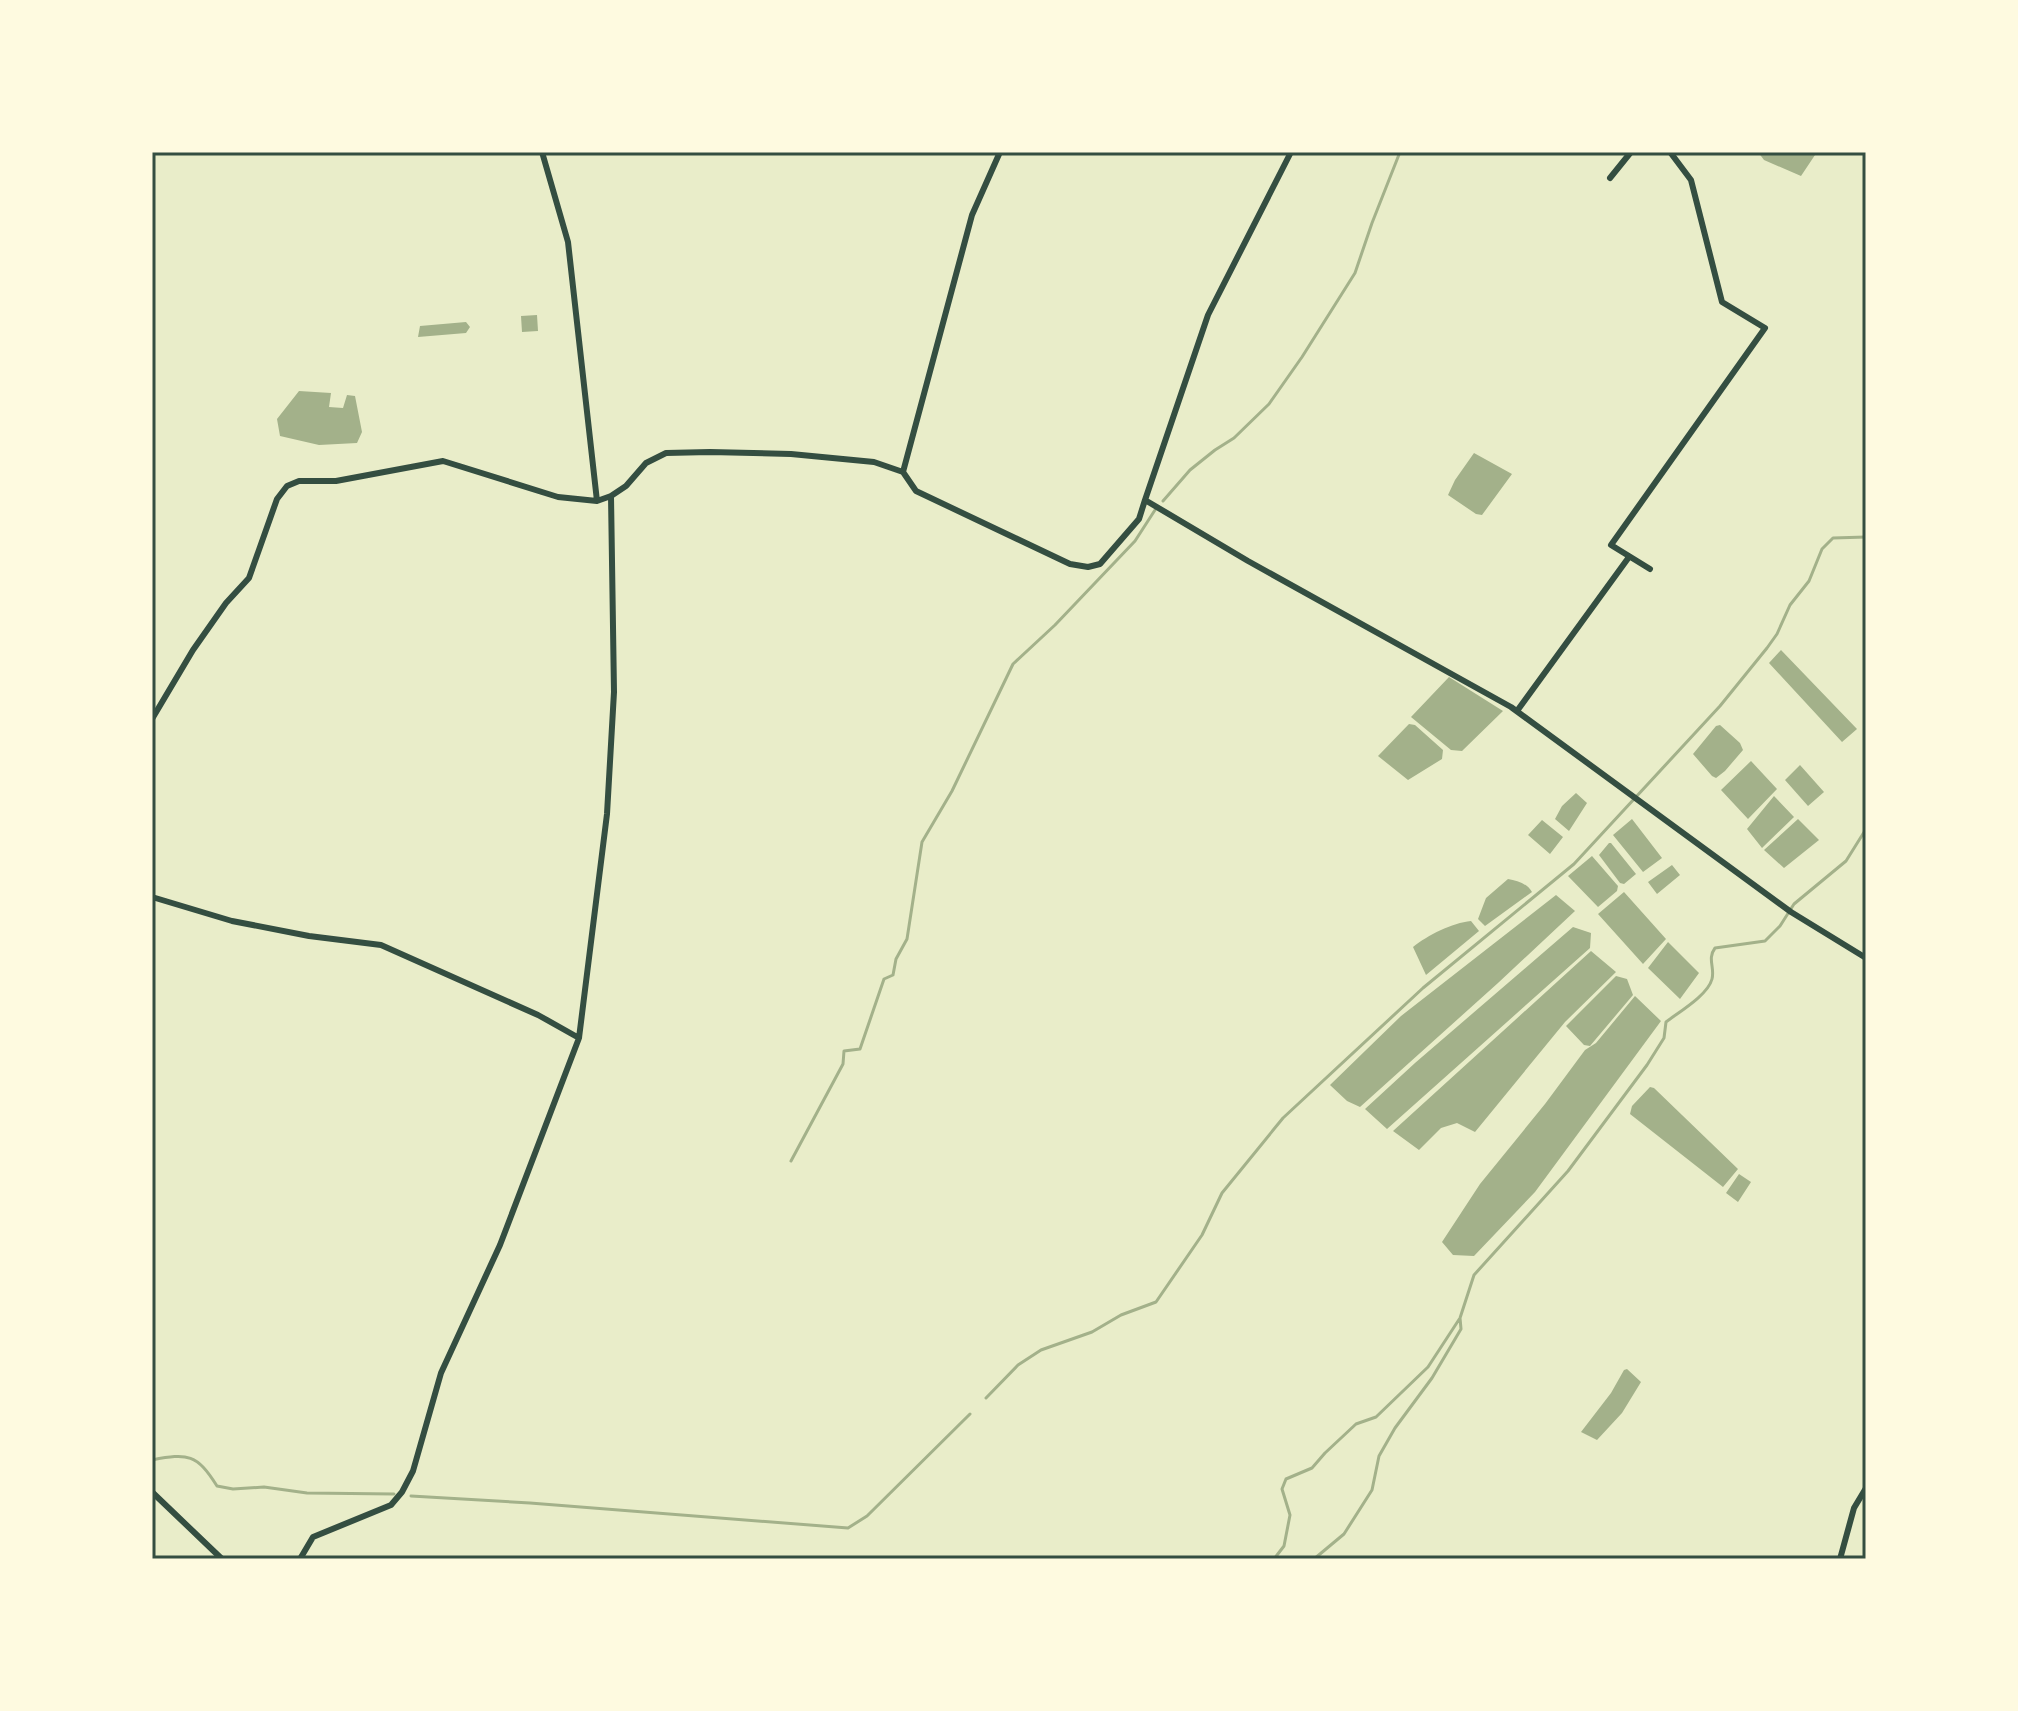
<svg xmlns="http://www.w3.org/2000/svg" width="2018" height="1711" font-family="'Golos Text',sans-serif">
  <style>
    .water { fill: #a3b18a }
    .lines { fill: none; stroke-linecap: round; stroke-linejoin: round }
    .stream { stroke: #a3b18a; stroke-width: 3 }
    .minor { stroke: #344e41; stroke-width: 6 }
    .neatline { fill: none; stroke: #344e41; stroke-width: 3 }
  </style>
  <rect width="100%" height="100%" fill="#e9edc9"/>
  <path class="water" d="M 1758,152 L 1817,152 L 1801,176 L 1764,160 Z
    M 537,315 L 538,331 L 522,332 L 521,316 Z
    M 466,322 L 470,327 L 466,333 L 418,337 L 420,326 Z
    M 299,391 L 331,393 L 329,407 L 343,408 L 347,395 L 355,396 L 362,432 L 357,443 L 319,445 L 280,436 L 277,419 Z
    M 1474,453 L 1512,474 L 1482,515 L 1476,514 L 1448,495 L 1455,480 Z
    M 1781,650 L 1857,729 L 1842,742 L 1769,663 Z
    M 1449,677 L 1503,711 L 1462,751 L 1451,750 L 1411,717 Z
    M 1409,724 L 1415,725 L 1443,750 L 1442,759 L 1408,780 L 1378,756 Z
    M 1720,725 L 1740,743 L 1743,750 L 1725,771 L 1716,778 L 1712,776 L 1693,754 L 1716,726 Z
    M 1751,761 L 1777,789 L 1748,819 L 1721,790 Z
    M 1800,765 L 1824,792 L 1808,806 L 1785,780 Z
    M 1576,793 L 1587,803 L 1569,831 L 1555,819 L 1562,806 Z
    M 1774,796 L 1794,817 L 1762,848 L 1747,829 Z
    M 1632,819 L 1662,858 L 1643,872 L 1613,835 Z
    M 1798,819 L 1819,840 L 1784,868 L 1764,850 Z
    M 1542,820 L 1563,837 L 1550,854 L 1528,835 Z
    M 1609,843 L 1611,843 L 1636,874 L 1624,884 L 1620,883 L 1599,855 Z
    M 1592,856 L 1618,886 L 1617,891 L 1598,907 L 1568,876 Z
    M 1672,865 L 1680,875 L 1657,894 L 1648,882 Z
    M 1508,879 C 1517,881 1527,883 1532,892 L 1485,926 L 1478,919 L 1486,898 Z
    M 1624,892 L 1666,939 L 1643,964 L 1598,914 Z
    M 1556,895 L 1575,911 L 1498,983 L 1360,1107 L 1347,1101 L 1330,1085 L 1401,1016 Z
    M 1471,921 L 1479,931 L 1426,975 L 1413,947 C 1428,935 1452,923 1471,921 Z
    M 1573,927 L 1591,933 L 1590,948 L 1387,1129 L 1365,1109 L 1415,1063 Z
    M 1668,942 L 1699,973 L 1680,999 L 1648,968 Z
    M 1591,951 L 1616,972 L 1565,1022 L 1475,1132 L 1457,1123 L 1441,1128 L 1419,1150 L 1393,1131 Z
    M 1616,976 L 1627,979 L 1633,995 L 1590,1046 L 1584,1045 L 1566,1026 Z
    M 1635,996 L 1661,1021 L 1535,1192 L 1474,1256 L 1453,1255 L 1442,1242 L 1480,1184 L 1545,1104 L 1585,1050 L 1596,1043 Z
    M 1650,1087 L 1654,1088 L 1738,1169 L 1723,1187 L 1630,1114 L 1632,1106 Z
    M 1739,1174 L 1751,1182 L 1738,1202 L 1726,1193 Z
    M 1627,1369 L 1641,1382 L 1622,1413 L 1597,1440 L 1581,1432 L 1611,1393 L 1624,1370 Z"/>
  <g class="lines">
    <path class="stream" d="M 1163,501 L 1190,470 L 1215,450 L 1234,438 L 1269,404 L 1302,357 L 1355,273 L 1372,223 L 1400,152
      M 791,1161 L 843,1064 L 844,1051 L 860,1049 L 884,979 L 893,975 L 896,959 L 907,939 L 922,842 L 952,791 L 1013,664 L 1055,625 L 1135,541 L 1155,510
      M 986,1398 L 1018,1365 L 1041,1350 L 1092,1332 L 1121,1315 L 1156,1302 L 1202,1235 L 1222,1193 L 1283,1118 L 1423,988 L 1574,864 L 1720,706 L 1767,648 L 1777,634 L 1790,605 L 1809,581 L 1822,549 L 1833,538 L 1866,537
      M 152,1460 C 188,1453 197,1454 217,1486 L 233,1489 L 264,1487 L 307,1493 L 394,1494
      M 411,1496 L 530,1503 L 848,1528 L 867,1516 L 970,1414
      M 1274,1559 L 1284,1546 L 1290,1515 L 1282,1489 L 1286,1479 L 1312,1468 L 1325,1453 L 1356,1424 L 1376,1417 L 1428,1367 L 1460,1318 L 1474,1275 L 1568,1171 L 1647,1065 L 1664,1038 L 1666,1022 C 1679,1012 1708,995 1712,979 C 1715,967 1707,959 1715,948 L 1765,941 L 1780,926 L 1794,904 L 1846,861 L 1866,829
      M 1314,1559 L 1344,1534 L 1372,1490 L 1379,1456 L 1395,1428 L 1432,1378 L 1461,1329 L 1460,1318"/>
    <path class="minor" d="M 542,152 L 568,242 L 597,501
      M 1610,178 L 1631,152
      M 903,472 L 972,215 L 1000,152
      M 1145,500 L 1208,315 L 1291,152
      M 1650,569 L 1611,545 L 1765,328 L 1722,302 L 1691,180 L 1670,152
      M 1517,711 L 1629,557
      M 152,719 L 193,650 L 226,603 L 249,578 L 277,499 L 287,486 L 299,481 L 336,481 L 443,461 L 558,497 L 597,501 L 611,496 L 626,486 L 646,463 L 666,453 L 710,452 L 791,454 L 874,462 L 903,472 L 916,491 L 1070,564 L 1088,567 L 1100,564 L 1139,519 L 1145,500 L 1248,561 L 1511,707 L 1791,912 L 1866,958
      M 152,897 L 232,921 L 309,936 L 381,945 L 538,1015 L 579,1038
      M 152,1492 L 222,1559
      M 300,1559 L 313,1537 L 391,1505 L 402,1492 L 413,1471 L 441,1373 L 500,1245 L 579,1038 L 607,814 L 614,692 L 611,496
      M 1840,1559 L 1854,1508 L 1866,1488"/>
  </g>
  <rect width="2018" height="1711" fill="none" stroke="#fefae0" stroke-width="308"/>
  <rect x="154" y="154" width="1710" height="1403" class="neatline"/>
</svg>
